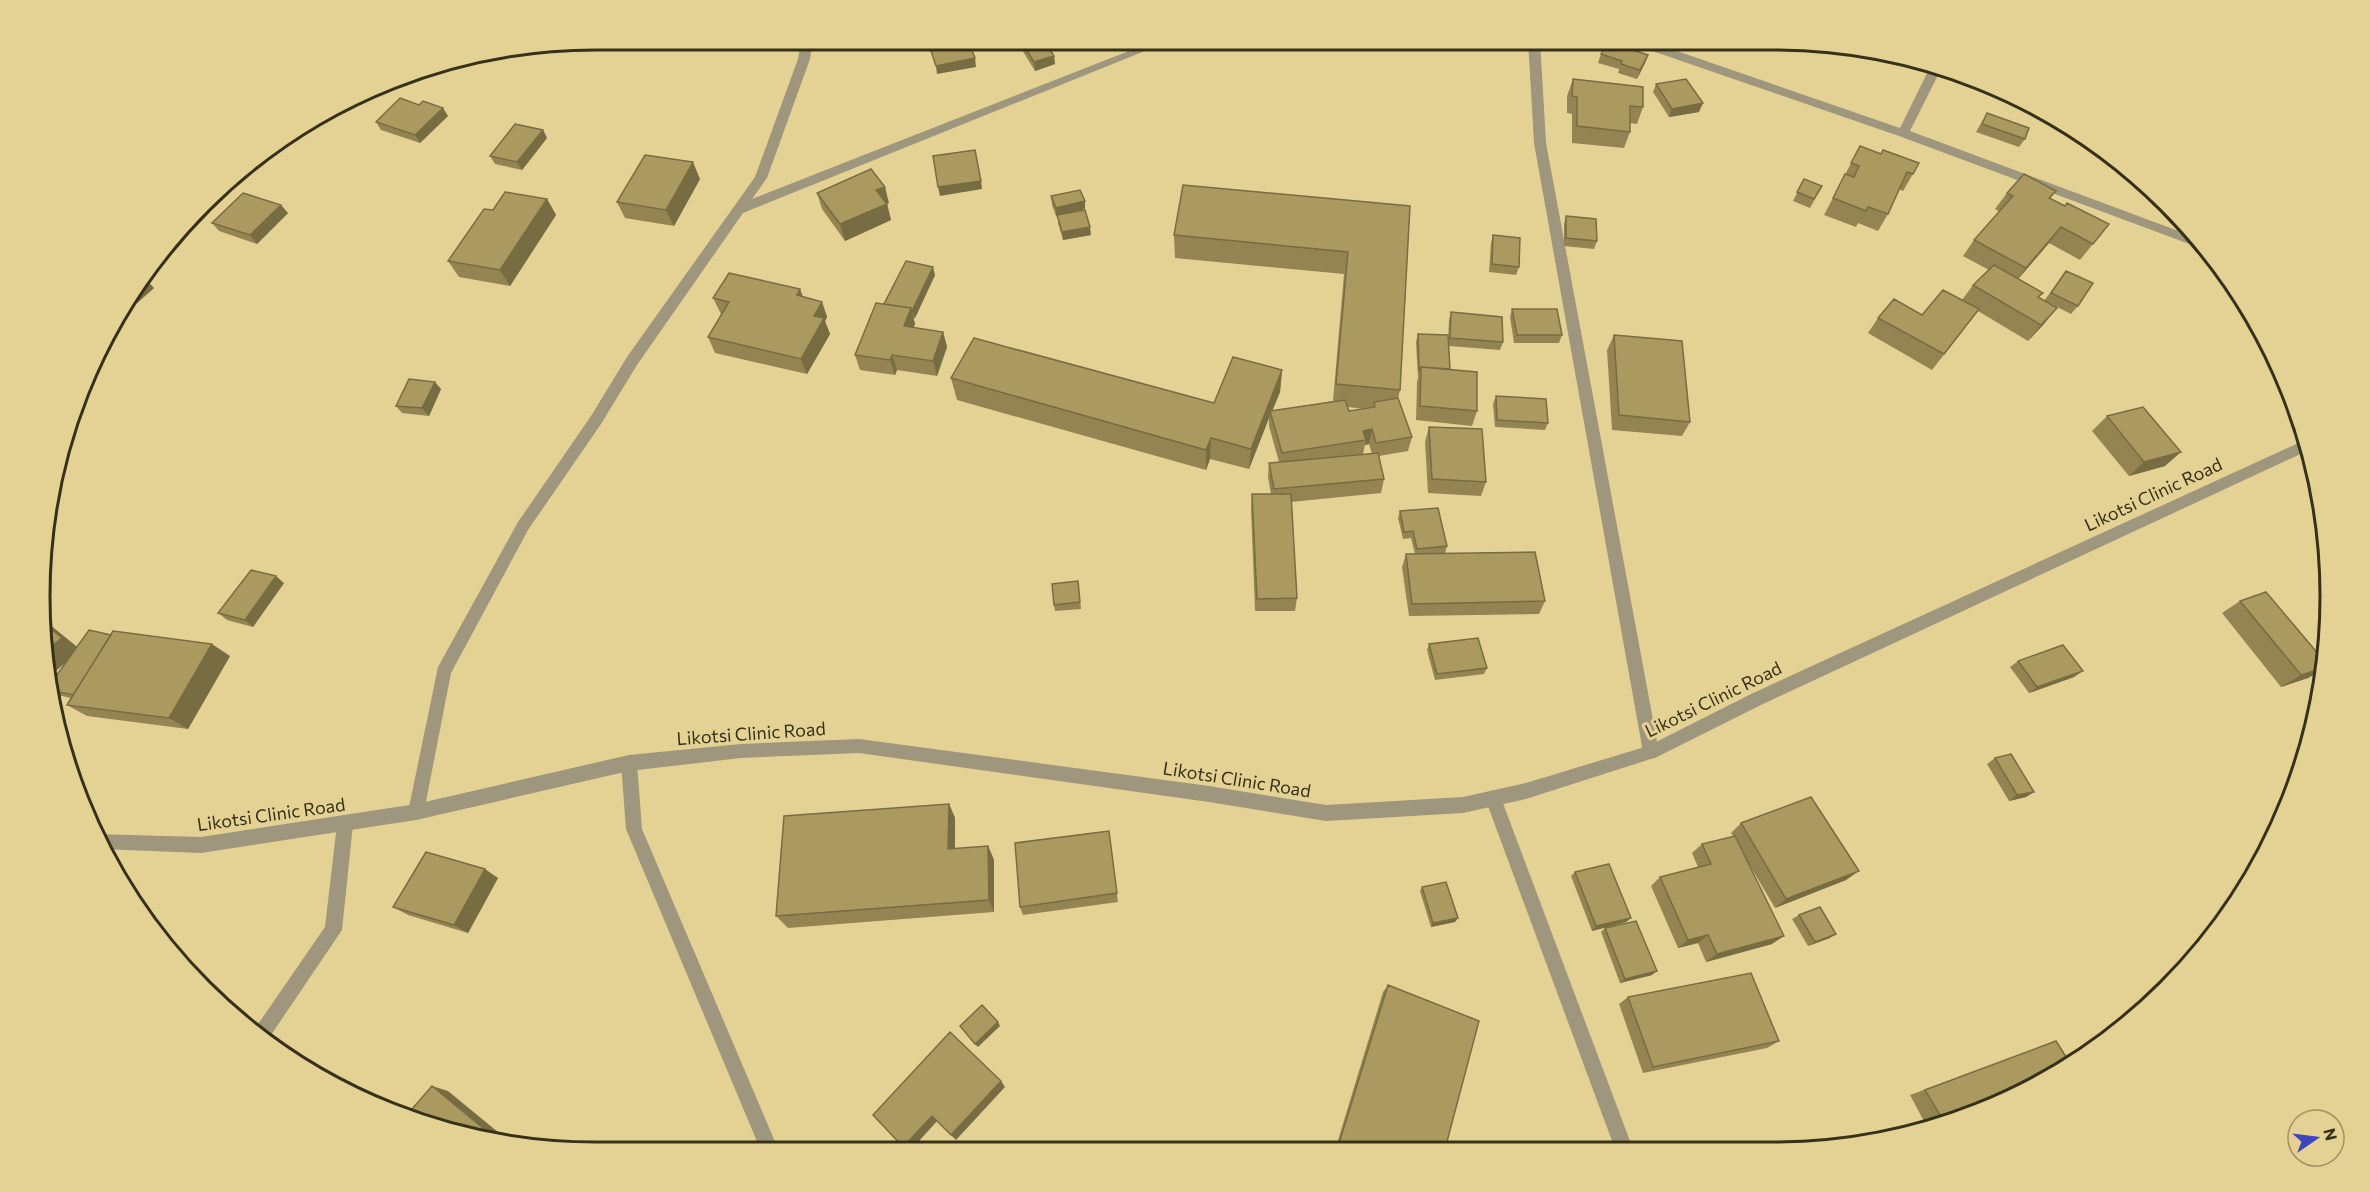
<svg xmlns="http://www.w3.org/2000/svg" width="2370" height="1192" font-family="Commissioner,sans-serif">
  <style>
    .lines { fill: none; stroke-linecap: round; stroke-linejoin: round }
    .service { fill: #9e967d; fill-rule: evenodd }
    .minor { fill: #9e967d; fill-rule: evenodd }
    .tertiary { fill: #9e967d; fill-rule: evenodd }
    .wall { fill: #938452; fill-rule: evenodd }
    .shaded-wall { fill: #786c42 }
    .building { fill: #ab9a5f; stroke: #786c42; stroke-width: 1.5 }
    .labels { text-anchor: middle; dominant-baseline: central; stroke-width: 6; stroke-linejoin: round; paint-order: stroke }
    .street-label { font-size: 18px; fill: #383119; stroke: #e4d295 }
    .rim { fill: none; stroke: #383119; stroke-width: 3 }
  </style>
  <rect width="100%" height="100%" fill="#e4d295"/>
  <g class="lines">
    <path class="service" d="M 629,755 L 635,758 L 637,763 L 642,829 L 779,1151 L 761,1151 L 626,829 L 621,763 L 623,758 Z
      M 1493,790 L 1499,793 L 1501,798 L 1633,1149 L 1615,1149 L 1485,798 L 1487,793 Z
      M 345,816 L 351,818 L 353,824 L 342,930 L 269,1038 L 256,1027 L 325,927 L 337,824 L 339,818 Z"/>
    <path class="minor" d="M 801,39 L 813,39 L 810,59 L 767,178 L 752,199 L 1157,40 L 1172,40 L 743,213 L 637,365 L 601,424 L 528,530 L 451,673 L 424,812 L 422,818 L 416,820 L 410,818 L 408,812 L 438,667 L 518,522 L 591,416 L 627,357 L 755,177 L 798,59 Z
      M 1528,40 L 1540,40 L 1546,143 L 1659,752 L 1657,757 L 1651,759 L 1645,757 L 1643,752 L 1534,143 Z
      M 1633,40 L 1645,40 L 1900,128 L 1932,63 L 1942,67 L 1910,131 L 2200,239 L 2207,249 L 2200,248 L 1899,136 L 1635,45 Z"/>
    <path class="tertiary" d="M 2307,439 L 2309,450 L 1763,704 L 1657,757 L 1526,799 L 1463,813 L 1326,821 L 1209,802 L 859,753 L 741,758 L 629,771 L 416,820 L 201,853 L 101,849 L 94,834 L 201,837 L 416,804 L 629,755 L 741,744 L 859,739 L 1209,786 L 1326,805 L 1463,797 L 1526,783 L 1648,746 L 1751,694 Z"/>
  </g>
  <path class="wall" d="M 596,39 L 636,39 L 635,41 L 592,42 L 591,40 Z
    M 1019,39 L 1044,39 L 1054,56 L 1055,64 L 1035,71 L 1019,45 Z
    M 1601,54 L 1648,55 L 1645,63 L 1637,79 L 1618,73 L 1619,69 L 1598,63 Z
    M 1956,72 L 1981,82 L 1977,88 L 1954,80 Z
    M 1573,79 L 1643,107 L 1637,124 L 1630,123 L 1630,132 L 1624,148 L 1572,143 L 1572,114 L 1567,113 L 1567,96 Z
    M 1656,84 L 1699,112 L 1669,117 L 1653,92 Z
    M 419,105 L 448,116 L 420,143 L 381,130 L 376,122 Z
    M 1987,113 L 2025,139 L 2019,147 L 1976,132 Z
    M 543,130 L 547,138 L 522,170 L 495,164 L 490,156 Z
    M 1860,146 L 1913,174 L 1903,191 L 1899,189 L 1888,214 L 1878,231 L 1858,223 L 1856,227 L 1824,215 Z
    M 700,179 L 674,226 L 625,218 L 617,202 Z
    M 1804,179 L 1822,186 L 1810,208 L 1793,201 Z
    M 2056,191 L 2050,199 L 2065,206 L 2109,224 L 2080,260 L 2049,243 L 2018,279 L 2039,298 L 2044,301 L 2066,271 L 2078,306 L 2071,314 L 2045,301 L 2044,324 L 2028,341 L 1978,311 L 1932,370 L 1868,333 L 1878,318 L 1922,315 L 1962,300 L 1973,285 L 1989,270 L 1963,256 L 1974,240 L 2000,212 L 1995,209 L 2007,193 Z
    M 817,193 L 889,203 L 887,204 L 891,220 L 845,241 L 822,209 Z
    M 1051,196 L 1085,201 L 1085,209 L 1076,212 L 1091,235 L 1063,240 L 1058,223 L 1058,216 L 1056,216 L 1052,205 Z
    M 547,199 L 556,215 L 510,286 L 459,277 L 448,261 L 493,210 Z
    M 1410,206 L 1400,390 L 1398,399 L 1412,437 L 1408,451 L 1379,456 L 1384,479 L 1381,493 L 1291,502 L 1297,598 L 1295,611 L 1255,611 L 1251,508 L 1252,494 L 1271,494 L 1268,477 L 1269,463 L 1279,462 L 1269,426 L 1269,418 L 1249,469 L 1210,459 L 1206,470 L 957,400 L 951,378 L 1214,403 L 1282,370 L 1280,392 L 1272,411 L 1333,401 L 1344,274 L 1175,258 L 1174,235 ZM 1348,407 L 1365,409 L 1349,411 ZM 1369,444 L 1372,454 L 1363,454 L 1365,445 Z
    M 288,213 L 257,244 L 219,231 L 212,223 Z
    M 1566,216 L 1597,241 L 1594,249 L 1564,246 L 1564,224 Z
    M 1493,235 L 1519,267 L 1516,275 L 1489,272 L 1491,243 Z
    M 935,275 L 915,318 L 913,318 L 915,324 L 913,328 L 943,332 L 947,347 L 937,376 L 897,370 L 895,375 L 860,370 L 855,355 L 884,304 Z
    M 146,280 L 154,288 L 137,303 L 127,298 L 133,287 Z
    M 803,297 L 822,302 L 827,317 L 825,321 L 830,334 L 807,374 L 715,353 L 708,337 L 722,314 L 721,314 L 713,298 Z
    M 1512,309 L 1562,335 L 1559,343 L 1514,343 L 1510,317 Z
    M 1451,312 L 1503,342 L 1500,350 L 1449,346 L 1450,369 L 1477,411 L 1472,426 L 1416,420 L 1417,382 L 1418,378 L 1416,342 L 1418,334 L 1448,343 L 1449,320 Z
    M 1614,335 L 1690,422 L 1682,436 L 1612,430 L 1607,350 Z
    M 441,389 L 429,416 L 402,413 L 396,406 Z
    M 1496,396 L 1548,423 L 1545,430 L 1495,427 L 1493,404 Z
    M 2107,416 L 2165,466 L 2129,476 L 2092,431 Z
    M 1429,427 L 1486,482 L 1481,496 L 1428,493 L 1425,442 Z
    M 1400,511 L 1447,546 L 1445,553 L 1545,601 L 1539,614 L 1409,616 L 1402,567 L 1406,554 L 1415,554 L 1411,538 L 1403,539 L 1398,518 Z
    M 2326,524 L 2327,546 L 2317,530 Z
    M 1078,581 L 1081,609 L 1055,611 L 1054,605 Z
    M 284,583 L 253,627 L 227,620 L 218,613 Z
    M 2240,601 L 2325,662 L 2324,669 L 2308,678 L 2281,687 L 2222,613 Z
    M 45,621 L 77,647 L 111,635 L 230,656 L 188,729 L 87,716 L 67,705 L 71,698 L 57,695 L 51,692 L 49,686 L 65,663 L 47,678 L 44,668 Z
    M 1429,644 L 1487,668 L 1484,674 L 1435,680 L 1427,650 Z
    M 2018,661 L 2074,677 L 2029,693 L 2010,667 Z
    M 1995,758 L 2034,792 L 2026,797 L 2009,801 L 1987,764 Z
    M 949,804 L 955,818 L 955,849 L 988,846 L 994,860 L 994,912 L 788,928 L 776,916 Z
    M 1741,823 L 1846,880 L 1775,908 L 1749,864 L 1772,944 L 1706,962 L 1698,943 L 1678,948 L 1651,886 L 1660,877 L 1698,867 L 1692,853 L 1702,844 L 1733,836 L 1731,833 Z
    M 1109,831 L 1118,902 L 1023,915 L 1020,907 Z
    M 1575,872 L 1631,918 L 1626,922 L 1592,931 L 1571,876 Z
    M 498,878 L 468,933 L 408,915 L 393,907 Z
    M 1422,887 L 1458,918 L 1455,922 L 1431,927 L 1420,891 Z
    M 1799,915 L 1830,938 L 1808,946 L 1792,919 Z
    M 1605,928 L 1652,975 L 1620,983 L 1601,932 Z
    M 1388,985 L 1445,1149 L 1335,1150 L 1383,992 Z
    M 1628,997 L 1779,1041 L 1767,1048 L 1643,1073 L 1619,1004 Z
    M 2056,1041 L 1987,1111 L 1927,1127 L 1910,1095 Z"/>
  <path class="shaded-wall" d="M 1648,55 L 1645,63 L 1637,79 L 1640,70 Z
    M 1054,56 L 1055,64 L 1035,71 L 1034,62 Z
    M 975,58 L 976,67 L 937,74 L 936,66 Z
    M 1703,103 L 1699,112 L 1669,117 L 1672,109 Z
    M 443,108 L 448,116 L 420,143 L 415,135 Z
    M 543,130 L 547,138 L 522,170 L 517,162 Z
    M 693,162 L 700,179 L 674,226 L 666,210 Z
    M 981,181 L 982,189 L 940,196 L 938,187 Z
    M 885,187 L 889,203 L 881,207 L 876,190 Z
    M 547,199 L 556,215 L 510,286 L 500,270 Z
    M 1085,201 L 1085,209 L 1056,216 L 1056,208 Z
    M 887,204 L 891,220 L 845,241 L 840,224 Z
    M 281,205 L 288,213 L 257,244 L 250,235 Z
    M 1090,227 L 1091,235 L 1063,240 L 1062,232 Z
    M 2061,227 L 2049,243 L 2014,284 L 2026,268 Z
    M 933,267 L 935,275 L 915,318 L 912,311 Z
    M 146,280 L 154,288 L 137,303 L 129,295 Z
    M 800,289 L 806,304 L 797,295 Z
    M 822,302 L 827,317 L 825,321 L 830,334 L 807,374 L 801,359 L 814,316 Z
    M 911,308 L 915,324 L 908,342 L 904,326 Z
    M 2057,308 L 2044,324 L 2028,341 L 2041,325 Z
    M 943,332 L 947,347 L 937,376 L 933,361 Z
    M 892,355 L 897,370 L 895,375 L 890,360 Z
    M 1282,370 L 1280,392 L 1271,414 L 1270,411 L 1269,418 L 1249,469 L 1251,449 Z
    M 435,382 L 441,389 L 429,416 L 422,408 Z
    M 1372,429 L 1369,444 L 1365,445 L 1366,440 L 1363,431 Z
    M 1211,438 L 1210,459 L 1206,470 L 1206,450 Z
    M 2181,452 L 2165,466 L 2129,476 L 2144,462 Z
    M 276,576 L 284,583 L 253,627 L 245,620 Z
    M 45,621 L 81,650 L 47,678 L 44,668 Z
    M 212,644 L 230,656 L 188,729 L 169,718 Z
    M 2324,668 L 2324,669 L 2308,678 L 2281,687 L 2301,675 Z
    M 2083,671 L 2074,677 L 2029,693 L 2037,687 Z
    M 2034,792 L 2026,797 L 2009,801 L 2017,795 Z
    M 949,804 L 955,818 L 955,862 L 948,849 Z
    M 988,846 L 994,860 L 994,912 L 989,900 Z
    M 485,869 L 498,878 L 468,933 L 454,925 Z
    M 1859,871 L 1846,880 L 1775,908 L 1786,899 Z
    M 1458,918 L 1455,922 L 1431,927 L 1433,923 Z
    M 1631,918 L 1626,922 L 1592,931 L 1596,926 Z
    M 1836,934 L 1830,938 L 1808,946 L 1815,942 Z
    M 1708,935 L 1698,943 L 1678,948 L 1688,940 Z
    M 1784,936 L 1772,944 L 1706,962 L 1717,954 Z
    M 1657,971 L 1652,975 L 1620,983 L 1625,979 Z
    M 998,1022 L 1000,1026 L 978,1047 L 975,1044 Z
    M 1001,1081 L 1005,1087 L 956,1140 L 951,1135 Z
    M 432,1086 L 448,1091 L 504,1137 L 500,1142 L 484,1139 Z
    M 932,1116 L 938,1120 L 910,1151 L 903,1147 Z"/>
  <path class="building" d="M 1020,39 L 1044,39 L 1054,56 L 1034,62 Z
    M 1608,42 L 1648,55 L 1640,70 L 1621,64 L 1622,61 L 1601,54 Z
    M 969,43 L 975,58 L 936,66 L 931,51 Z
    M 1573,79 L 1643,87 L 1643,107 L 1630,106 L 1630,132 L 1577,126 L 1577,97 L 1572,96 Z
    M 1686,79 L 1703,103 L 1672,109 L 1656,84 Z
    M 400,98 L 419,105 L 423,101 L 443,108 L 415,135 L 376,122 Z
    M 1987,113 L 2029,128 L 2025,139 L 1982,124 Z
    M 515,124 L 543,130 L 517,162 L 490,156 Z
    M 1860,146 L 1881,154 L 1883,150 L 1919,163 L 1913,174 L 1907,172 L 1888,214 L 1868,207 L 1866,211 L 1833,198 L 1845,174 L 1854,177 L 1859,166 L 1851,163 Z
    M 975,150 L 981,181 L 938,187 L 933,156 Z
    M 645,155 L 693,162 L 666,210 L 617,202 Z
    M 871,169 L 885,187 L 876,190 L 887,204 L 840,224 L 817,193 Z
    M 2024,174 L 2056,191 L 2049,198 L 2065,206 L 2067,203 L 2109,224 L 2093,244 L 2061,227 L 2026,268 L 1974,240 L 2013,196 L 2007,193 Z
    M 1804,179 L 1822,186 L 1814,199 L 1797,192 Z
    M 1183,185 L 1410,206 L 1400,390 L 1336,384 L 1348,252 L 1174,235 Z
    M 1080,190 L 1085,201 L 1056,208 L 1051,196 Z
    M 505,192 L 547,199 L 500,270 L 448,261 L 484,209 L 493,210 Z
    M 243,193 L 281,205 L 250,235 L 212,223 Z
    M 1085,210 L 1090,227 L 1062,232 L 1057,215 Z
    M 1566,216 L 1596,219 L 1597,241 L 1566,238 Z
    M 1493,235 L 1520,238 L 1519,267 L 1492,264 Z
    M 906,261 L 933,267 L 912,311 L 911,310 L 911,308 L 884,304 Z
    M 1994,265 L 2043,293 L 2038,297 L 2057,308 L 2041,325 L 1973,285 Z
    M 2066,271 L 2093,283 L 2078,306 L 2051,293 Z
    M 729,273 L 800,289 L 797,295 L 822,302 L 814,316 L 824,318 L 801,359 L 708,337 L 729,302 L 713,298 Z
    M 141,278 L 146,280 L 129,294 L 133,287 Z
    M 1943,290 L 1979,309 L 1944,354 L 1878,318 L 1894,299 L 1922,315 Z
    M 876,303 L 911,308 L 904,326 L 943,332 L 933,361 L 892,355 L 890,360 L 855,355 Z
    M 1512,309 L 1557,309 L 1562,335 L 1517,335 Z
    M 1451,312 L 1502,317 L 1503,342 L 1450,338 Z
    M 1418,334 L 1448,335 L 1450,369 L 1421,367 L 1419,370 Z
    M 1614,335 L 1682,341 L 1690,422 L 1619,415 Z
    M 974,338 L 1214,403 L 1233,357 L 1282,370 L 1251,449 L 1211,438 L 1206,450 L 951,378 Z
    M 1421,367 L 1477,372 L 1477,411 L 1420,406 Z
    M 409,379 L 435,382 L 422,408 L 396,406 Z
    M 1496,396 L 1546,399 L 1548,423 L 1497,420 Z
    M 1398,398 L 1412,437 L 1376,443 L 1372,429 L 1363,431 L 1366,440 L 1282,453 L 1270,411 L 1345,400 L 1349,411 L 1375,407 L 1374,402 Z
    M 2143,407 L 2181,452 L 2144,462 L 2107,416 Z
    M 1429,427 L 1482,429 L 1486,482 L 1432,479 Z
    M 1378,453 L 1384,479 L 1274,489 L 1269,463 Z
    M 1252,494 L 1291,494 L 1297,598 L 1257,599 Z
    M 1438,508 L 1447,546 L 1417,549 L 1413,531 L 1404,532 L 1400,511 Z
    M 1535,552 L 1545,601 L 1412,604 L 1406,554 Z
    M 251,570 L 276,576 L 245,620 L 218,613 Z
    M 1078,581 L 1080,602 L 1054,605 L 1052,584 Z
    M 2266,592 L 2325,662 L 2324,668 L 2301,675 L 2240,601 Z
    M 45,624 L 62,638 L 44,652 Z
    M 89,630 L 111,635 L 73,695 L 50,690 L 49,686 Z
    M 113,631 L 212,644 L 169,718 L 67,705 Z
    M 1478,638 L 1487,668 L 1437,674 L 1429,644 Z
    M 2063,645 L 2083,671 L 2037,687 L 2018,661 Z
    M 2011,754 L 2034,792 L 2017,795 L 1995,758 Z
    M 1811,797 L 1859,871 L 1786,899 L 1741,823 Z
    M 949,804 L 948,849 L 988,846 L 989,900 L 776,916 L 784,816 Z
    M 1109,831 L 1117,893 L 1020,907 L 1015,843 Z
    M 1735,836 L 1784,936 L 1717,954 L 1708,935 L 1688,940 L 1660,877 L 1711,864 L 1702,844 Z
    M 426,852 L 485,869 L 454,925 L 393,907 Z
    M 1609,864 L 1631,918 L 1596,926 L 1575,872 Z
    M 1446,882 L 1458,918 L 1433,923 L 1422,887 Z
    M 1820,907 L 1836,934 L 1815,942 L 1799,915 Z
    M 1636,921 L 1657,971 L 1625,979 L 1605,928 Z
    M 1751,973 L 1779,1041 L 1653,1067 L 1628,997 Z
    M 1388,985 L 1479,1021 L 1445,1149 L 1337,1150 Z
    M 982,1005 L 998,1022 L 975,1044 L 960,1026 Z
    M 950,1032 L 1001,1081 L 951,1135 L 932,1116 L 903,1147 L 873,1115 Z
    M 2056,1041 L 2070,1063 L 1987,1111 L 1944,1122 L 1925,1090 Z
    M 432,1086 L 489,1133 L 484,1139 L 452,1134 L 405,1117 Z"/>
  <g class="labels">
    <g class="street-label">
      <text transform="translate(2153 494) rotate(-25)">Likotsi Clinic Road</text>
      <text transform="translate(1713 699) rotate(-26)">Likotsi Clinic Road</text>
      <text transform="translate(751 733) rotate(-4)">Likotsi Clinic Road</text>
      <text transform="translate(1237 779) rotate(9)">Likotsi Clinic Road</text>
      <text transform="translate(271 814) rotate(-8)">Likotsi Clinic Road</text>
    </g>
  </g>
  <path d="M0 0H2370V1192H0ZM596 50H1774A546 546 0 0 1 2320 596V596A546 546 0 0 1 1774 1142H596A546 546 0 0 1 50 596V596A546 546 0 0 1 596 50Z" fill="#e4d295" fill-rule="evenodd"/>
  <path class="rim" d="M596 50H1774A546 546 0 0 1 2320 596V596A546 546 0 0 1 1774 1142H596A546 546 0 0 1 50 596V596A546 546 0 0 1 596 50Z"/>
  <g transform="translate(2316 1138) rotate(76)"><circle r="28" fill="#e4d295" stroke="#9f9263" stroke-width="1.5"/>
  <path d="M0-4.5L10 22L0 15L-10 22Z" fill="#3d46ba"/>
  <text y="-9" font-size="16" font-weight="bold" text-anchor="middle" fill="#383119">N</text>
  </g>
</svg>
